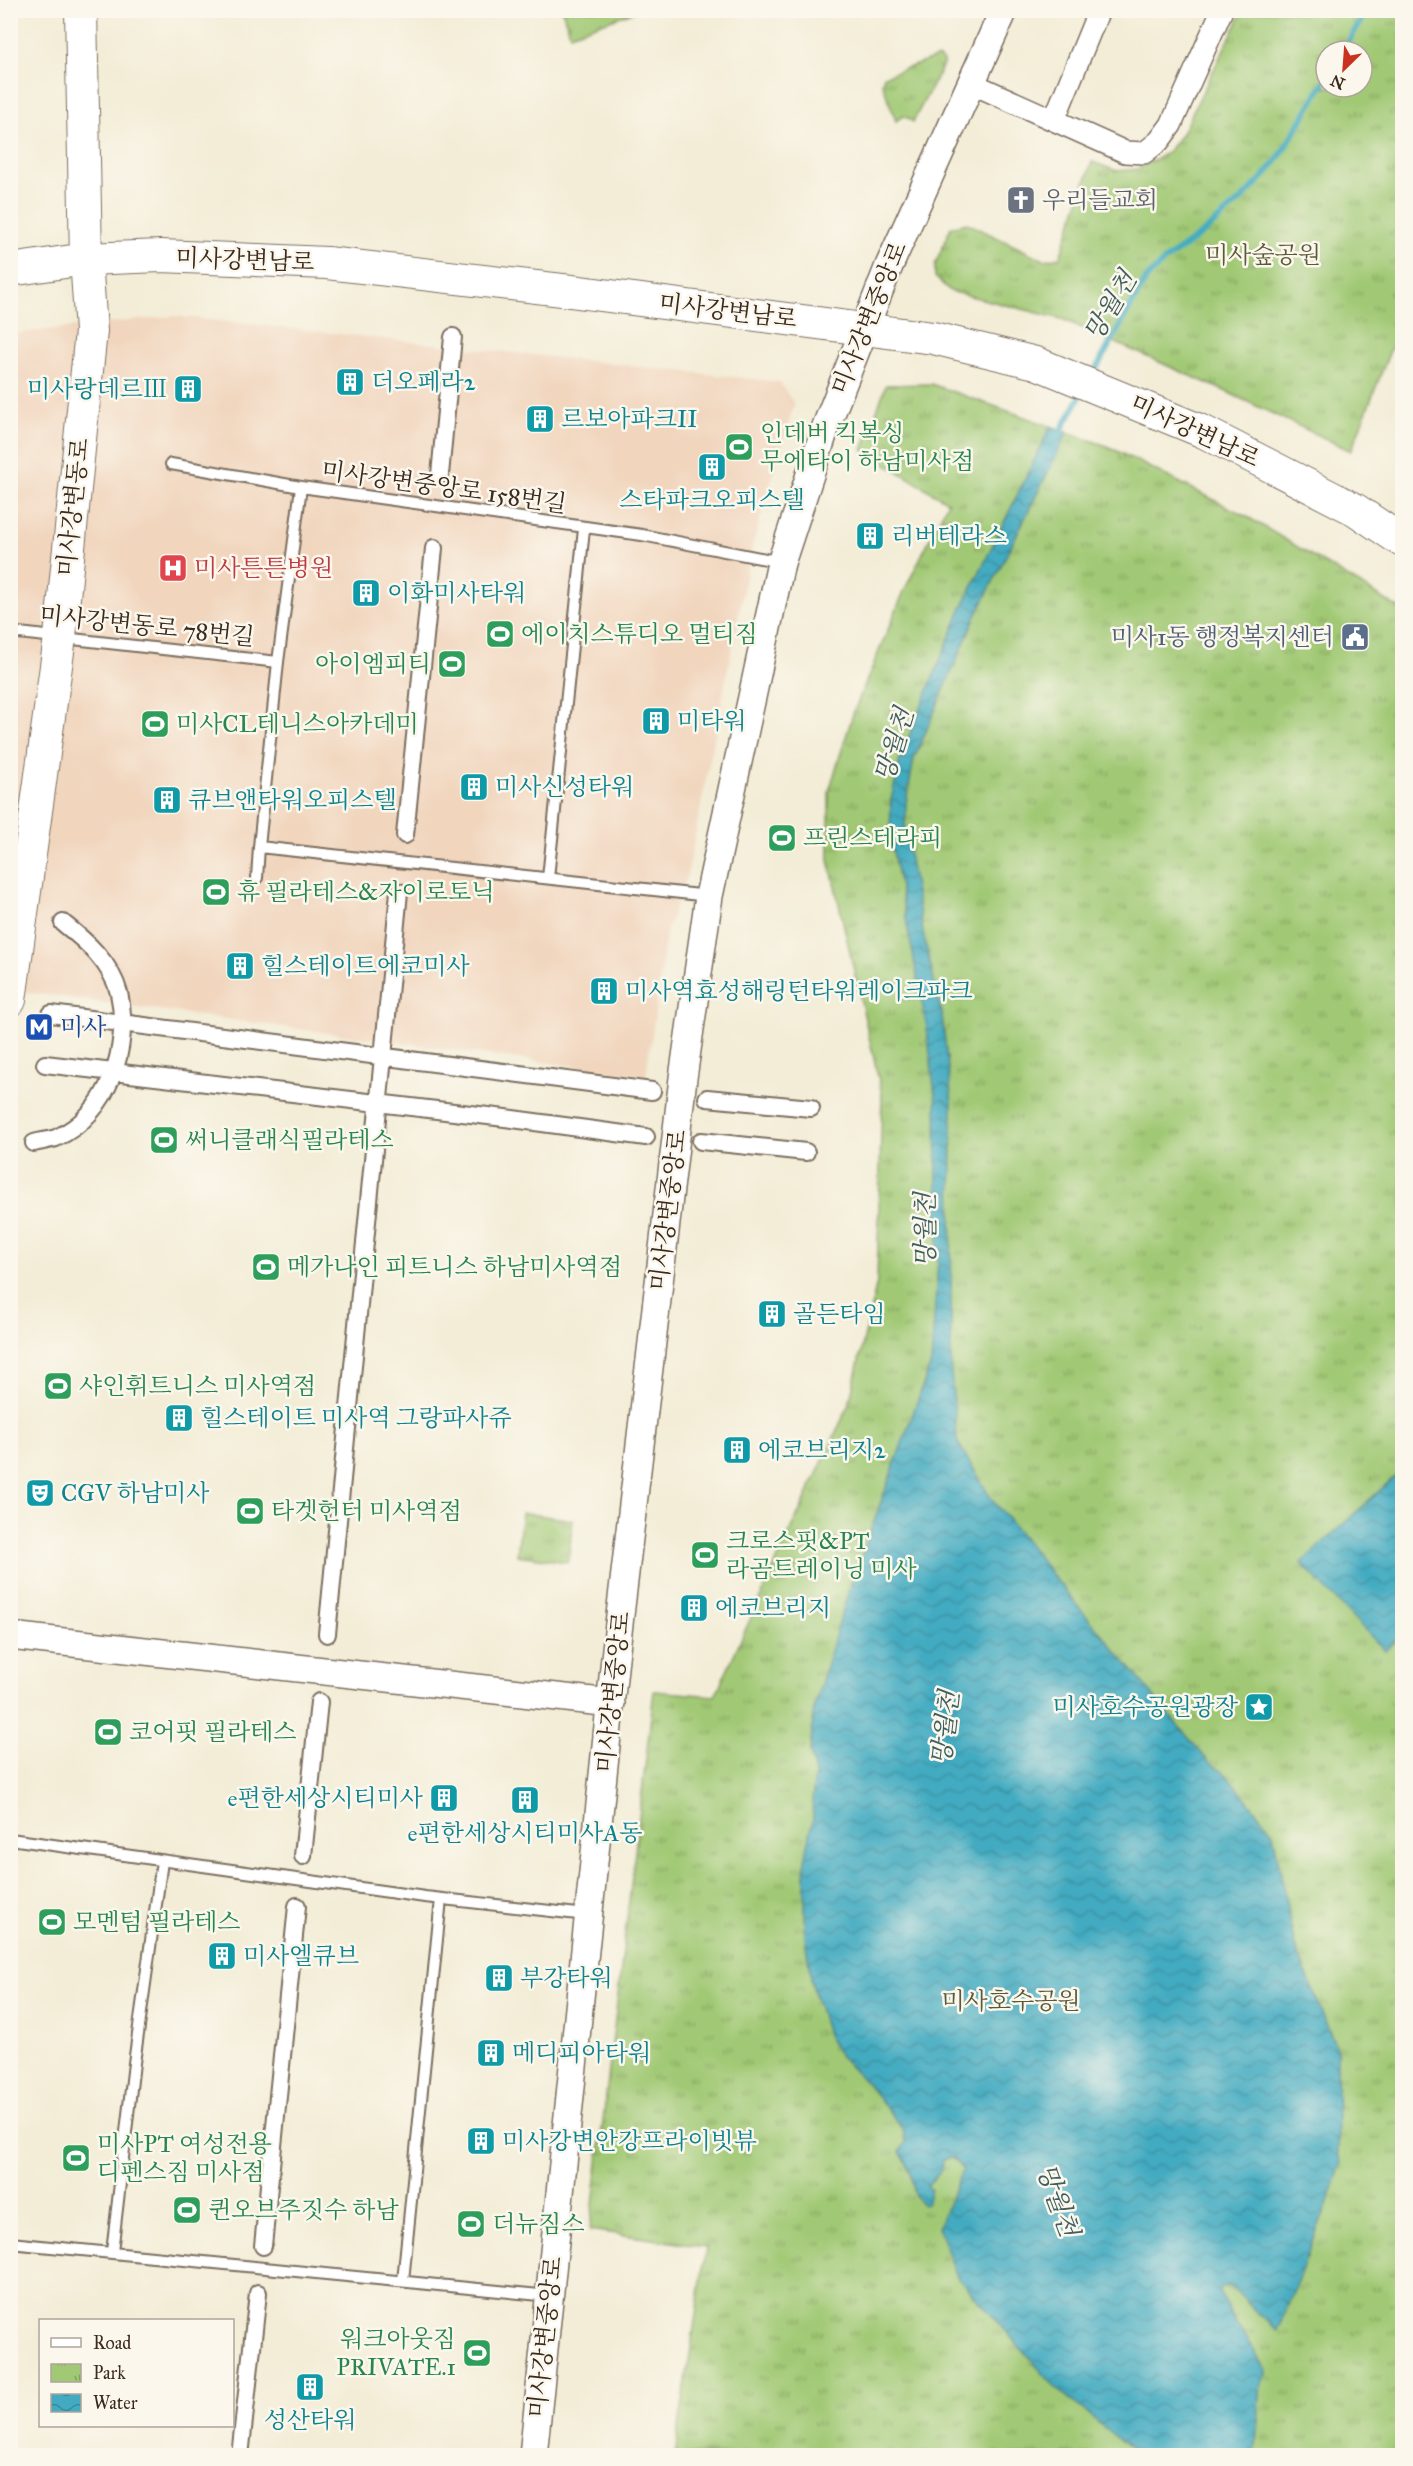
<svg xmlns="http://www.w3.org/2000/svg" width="1413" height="2466" font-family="'IM FELL Great Primer','Noto Serif KR',serif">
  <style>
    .built { fill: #f1d5bd }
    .park { fill: url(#park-tufts); stroke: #6e7a4a; stroke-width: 1.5; fill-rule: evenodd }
    .water { fill: url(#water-waves); stroke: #3e6a70; stroke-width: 1.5 }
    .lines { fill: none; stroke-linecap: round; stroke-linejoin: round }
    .stream { stroke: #42abc1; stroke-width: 6 }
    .service-casing { stroke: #7b6e5f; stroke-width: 14 }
    .pedestrian-casing { stroke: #7b6e5f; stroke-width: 20 }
    .minor-casing { stroke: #7b6e5f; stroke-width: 24 }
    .tertiary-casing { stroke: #7b6e5f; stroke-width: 30 }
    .secondary-casing { stroke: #7b6e5f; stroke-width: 34 }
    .service { stroke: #fff; stroke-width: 10 }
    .pedestrian { stroke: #fff; stroke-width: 16 }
    .minor { stroke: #fff; stroke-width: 21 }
    .tertiary { stroke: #fff; stroke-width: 27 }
    .secondary { stroke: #fff; stroke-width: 32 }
    .labels { text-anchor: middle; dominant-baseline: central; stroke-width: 5; stroke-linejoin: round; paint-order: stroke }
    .worship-label { font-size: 24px; fill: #5b616d; stroke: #fbf7ec; text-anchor: start }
    .park-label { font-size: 24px; fill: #5a5a38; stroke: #fbf7ec }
    .street-label { font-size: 24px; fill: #3b2a1e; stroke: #fbf7ec }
    .culture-label { font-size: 24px; fill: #0d838f; stroke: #fbf7ec; text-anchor: start }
    .leisure-label { font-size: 24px; fill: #27864d; stroke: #fbf7ec; text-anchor: start }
    .health-label { font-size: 24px; fill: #be3a42; stroke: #fbf7ec; text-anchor: start }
    .service-label { font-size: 24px; fill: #4e5e75; stroke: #fbf7ec; text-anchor: end }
    .transit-label { font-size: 24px; fill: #164399; stroke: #fbf7ec; text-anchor: start }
    .water-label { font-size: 26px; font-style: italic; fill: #3e5e5f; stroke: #fbf7ec }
  </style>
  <defs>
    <pattern id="park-tufts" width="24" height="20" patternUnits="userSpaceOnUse" patternTransform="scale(1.5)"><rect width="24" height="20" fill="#a1c975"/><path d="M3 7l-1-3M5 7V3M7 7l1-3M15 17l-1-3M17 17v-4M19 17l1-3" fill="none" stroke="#84a35f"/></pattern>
    <pattern id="water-waves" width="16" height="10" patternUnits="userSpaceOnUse" patternTransform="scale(1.5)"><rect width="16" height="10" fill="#42abc1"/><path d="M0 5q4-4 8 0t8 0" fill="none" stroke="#388b9c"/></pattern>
  </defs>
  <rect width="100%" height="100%" fill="#fbf7ec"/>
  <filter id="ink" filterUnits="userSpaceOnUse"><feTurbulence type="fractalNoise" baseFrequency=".0167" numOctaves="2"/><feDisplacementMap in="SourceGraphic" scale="12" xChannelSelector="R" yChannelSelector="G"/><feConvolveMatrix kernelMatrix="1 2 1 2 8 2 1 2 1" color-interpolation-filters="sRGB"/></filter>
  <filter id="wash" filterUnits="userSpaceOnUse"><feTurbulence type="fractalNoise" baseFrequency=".008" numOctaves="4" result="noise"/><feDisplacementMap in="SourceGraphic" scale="24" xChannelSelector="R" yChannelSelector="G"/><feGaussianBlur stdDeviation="1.35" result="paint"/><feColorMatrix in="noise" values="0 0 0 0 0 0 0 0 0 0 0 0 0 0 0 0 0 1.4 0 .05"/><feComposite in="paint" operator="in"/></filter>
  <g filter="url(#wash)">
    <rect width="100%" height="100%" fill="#f3edd7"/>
    <path class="built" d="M 174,316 L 780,382 L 794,404 L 752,547 L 687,876 L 667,929 L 646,1076 L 11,990 L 11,334 Z"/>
    <path class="park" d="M 562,10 L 636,10 L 636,11 L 570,34 Z
      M 1243,11 L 1402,11 L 1402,320 L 1351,451 L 1227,392 L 1062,319 L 950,291 L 935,277 L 935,265 L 951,227 L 967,223 L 1044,260 L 1060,257 L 1092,162 L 1117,171 L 1138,169 L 1167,153 L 1181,135 ZM 1326,51 L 1362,51 L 1362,87 L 1326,87 Z
      M 938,57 L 943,61 L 943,65 L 913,122 L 910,119 L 903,116 L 896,121 L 882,83 L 884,76 Z
      M 931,384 L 1107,446 L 1246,516 L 1402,610 L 1402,2455 L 675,2455 L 706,2247 L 590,2230 L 654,1691 L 715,1696 L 849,1404 L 877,1282 L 882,1094 L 829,860 L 829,791 L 854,711 L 905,589 L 948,502 L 863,450 L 886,385 Z
      M 522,1513 L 573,1520 L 568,1562 L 517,1555 Z"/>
    <path class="water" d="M 1051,426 L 1068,432 L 975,618 L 914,759 L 906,802 L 905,832 L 924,937 L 942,1015 L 952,1103 L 951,1370 L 957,1441 L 989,1495 L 1058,1582 L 1208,1761 L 1227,1775 L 1273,1832 L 1294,1943 L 1337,2050 L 1338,2153 L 1341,2164 L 1332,2192 L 1278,2330 L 1262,2318 L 1231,2286 L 1222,2287 L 1220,2291 C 1230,2320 1252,2345 1267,2371 L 1261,2385 L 1255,2455 L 1138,2455 L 1056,2388 L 957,2276 L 938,2227 L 963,2169 L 952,2158 L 943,2159 C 943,2171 936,2178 927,2186 L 931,2189 L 927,2204 L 923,2205 C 912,2196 913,2181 909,2169 C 907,2163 903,2157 900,2152 L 906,2142 L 903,2130 L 892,2115 L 867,2084 L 840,2056 L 827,2035 L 811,1980 L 805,1937 L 805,1860 L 813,1819 L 812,1801 L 815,1774 L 810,1752 L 814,1708 L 846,1599 L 931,1363 L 938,1260 L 936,1103 L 926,1023 L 890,836 L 891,800 L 901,755 L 961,610 Z
      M 1402,1470 L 1402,1634 L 1385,1651 L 1301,1563 Z"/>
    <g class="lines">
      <path class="stream" d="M 1343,51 L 1367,10
        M 1092,376 L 1146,279 L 1164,261 L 1204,232 L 1241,200 L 1267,173 L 1280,156 L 1326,79
        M 1058,436 L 1082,393"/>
    </g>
  </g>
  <g filter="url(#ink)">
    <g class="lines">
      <g class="service-casing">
        <path id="service" d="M 171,464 L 301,487
          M 10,632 L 278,662
          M 257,878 L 259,847
          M 548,878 L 584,529
          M 709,896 L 259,847 L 278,662 L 301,487 L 642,535 L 781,562
          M 10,1839 L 425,1897 L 587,1915
          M 10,2243 L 550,2296
          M 112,2252 L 134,2063 L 162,1861
          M 403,2281 L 441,1899"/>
      </g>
      <g class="pedestrian-casing">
        <path id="pedestrian" d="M 440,475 L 453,337
          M 405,835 L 434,548
          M 51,1014 L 652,1091
          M 45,1064 L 505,1118 L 646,1137
          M 707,1098 L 811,1108
          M 701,1141 L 806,1152
          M 34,1143 C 41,1141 50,1140 56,1138 C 109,1114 131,1047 119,993 C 111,963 86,941 63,923
          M 327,1634 L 399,892
          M 303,1856 L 319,1702
          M 263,2246 L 297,1906
          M 240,2456 L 258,2293"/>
      </g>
      <g class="minor-casing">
        <path id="minor" d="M 971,83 L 1125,152 L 1144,153 L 1159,141 L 1171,125 L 1222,10
          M 1054,120 L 1099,10"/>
      </g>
      <g class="tertiary-casing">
        <path id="tertiary" d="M 10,1636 L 611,1703
          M 533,2456 L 615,1658 L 683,1078 L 709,896 L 781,563 L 825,429 L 889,266 L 1004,10"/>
      </g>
      <g class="secondary-casing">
        <path id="secondary" d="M 10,270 L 86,259 L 161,256 L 327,263 L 571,291 L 933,338 L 1036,363 L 1204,432 L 1356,510 L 1402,541
          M 10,1000 L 60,637 L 91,331 L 86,259 L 81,10"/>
      </g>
      <use href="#service" class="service"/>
      <use href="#pedestrian" class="pedestrian"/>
      <use href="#minor" class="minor"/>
      <use href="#tertiary" class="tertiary"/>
      <use href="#secondary" class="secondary"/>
    </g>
  </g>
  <defs>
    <g id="church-square" transform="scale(1.5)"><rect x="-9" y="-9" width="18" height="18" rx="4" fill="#6b7280" stroke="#fbf7ec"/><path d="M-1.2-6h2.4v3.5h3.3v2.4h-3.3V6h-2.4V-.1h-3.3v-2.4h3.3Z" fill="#fff"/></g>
    <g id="building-square" transform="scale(1.5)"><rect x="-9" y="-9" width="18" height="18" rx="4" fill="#0f9aa8" stroke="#fbf7ec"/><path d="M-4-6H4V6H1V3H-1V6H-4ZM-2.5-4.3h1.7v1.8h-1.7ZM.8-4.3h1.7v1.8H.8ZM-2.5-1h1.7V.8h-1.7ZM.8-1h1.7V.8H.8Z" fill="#fff"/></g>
    <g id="stadium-square" transform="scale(1.5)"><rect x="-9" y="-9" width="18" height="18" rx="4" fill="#2e9e5b" stroke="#fbf7ec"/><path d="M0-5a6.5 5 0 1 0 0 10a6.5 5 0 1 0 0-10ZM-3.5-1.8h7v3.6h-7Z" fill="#fff"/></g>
    <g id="hospital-square" transform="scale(1.5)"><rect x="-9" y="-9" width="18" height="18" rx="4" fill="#e0444e" stroke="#fbf7ec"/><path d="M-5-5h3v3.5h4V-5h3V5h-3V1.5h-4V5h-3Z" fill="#fff"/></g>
    <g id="civic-square" transform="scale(1.5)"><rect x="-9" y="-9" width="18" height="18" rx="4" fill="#5c6f8a" stroke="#fbf7ec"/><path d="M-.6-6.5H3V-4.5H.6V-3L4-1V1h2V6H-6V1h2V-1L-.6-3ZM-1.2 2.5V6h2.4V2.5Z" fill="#fff"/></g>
    <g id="metro-square" transform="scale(1.5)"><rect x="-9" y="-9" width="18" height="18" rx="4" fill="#1a4fb4" stroke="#fbf7ec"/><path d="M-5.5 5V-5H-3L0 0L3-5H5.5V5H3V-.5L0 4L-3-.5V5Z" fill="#fff"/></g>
    <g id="theatre-square" transform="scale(1.5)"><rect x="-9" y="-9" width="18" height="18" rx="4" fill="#0f9aa8" stroke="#fbf7ec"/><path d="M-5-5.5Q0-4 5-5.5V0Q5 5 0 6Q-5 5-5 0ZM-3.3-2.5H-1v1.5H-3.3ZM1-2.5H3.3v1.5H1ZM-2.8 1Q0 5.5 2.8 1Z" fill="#fff"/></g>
    <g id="sight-square" transform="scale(1.5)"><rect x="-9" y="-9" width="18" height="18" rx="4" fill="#0f9aa8" stroke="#fbf7ec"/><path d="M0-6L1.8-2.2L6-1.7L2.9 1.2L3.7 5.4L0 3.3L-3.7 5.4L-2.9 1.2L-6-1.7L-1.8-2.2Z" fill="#fff"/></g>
  </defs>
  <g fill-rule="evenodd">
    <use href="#church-square" x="1021" y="200"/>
    <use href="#building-square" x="350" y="382"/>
    <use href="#building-square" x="188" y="389"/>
    <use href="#building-square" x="540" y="419"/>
    <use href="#stadium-square" x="739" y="447"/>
    <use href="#building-square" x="712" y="467"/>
    <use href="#building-square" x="870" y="536"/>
    <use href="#hospital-square" x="173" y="568"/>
    <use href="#building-square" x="366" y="593"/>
    <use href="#stadium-square" x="500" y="634"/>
    <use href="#civic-square" x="1355" y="637"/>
    <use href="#stadium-square" x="452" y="664"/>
    <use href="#building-square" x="656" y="721"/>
    <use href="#stadium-square" x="155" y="724"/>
    <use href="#building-square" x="474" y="787"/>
    <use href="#building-square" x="167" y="800"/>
    <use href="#stadium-square" x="782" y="838"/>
    <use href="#stadium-square" x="216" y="892"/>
    <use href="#building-square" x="240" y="966"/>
    <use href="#building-square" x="604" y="991"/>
    <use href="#metro-square" x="39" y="1027"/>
    <use href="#stadium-square" x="164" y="1140"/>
    <use href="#stadium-square" x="266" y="1267"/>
    <use href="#building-square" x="772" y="1314"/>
    <use href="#stadium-square" x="58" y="1386"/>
    <use href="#building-square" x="179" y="1418"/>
    <use href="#building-square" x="737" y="1450"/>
    <use href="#theatre-square" x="40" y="1493"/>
    <use href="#stadium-square" x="250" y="1511"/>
    <use href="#stadium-square" x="705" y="1555"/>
    <use href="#building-square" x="694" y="1608"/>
    <use href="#sight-square" x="1259" y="1707"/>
    <use href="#stadium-square" x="108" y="1732"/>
    <use href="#building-square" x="444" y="1798"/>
    <use href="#building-square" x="525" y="1800"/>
    <use href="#stadium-square" x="52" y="1922"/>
    <use href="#building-square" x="222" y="1956"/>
    <use href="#building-square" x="499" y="1978"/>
    <use href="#building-square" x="491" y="2053"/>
    <use href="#building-square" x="481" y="2141"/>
    <use href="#stadium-square" x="76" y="2158"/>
    <use href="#stadium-square" x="187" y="2210"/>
    <use href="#stadium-square" x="471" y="2224"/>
    <use href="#stadium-square" x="477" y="2353"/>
    <use href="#building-square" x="310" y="2387"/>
  </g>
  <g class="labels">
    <g class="worship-label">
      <text x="1042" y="200">우리들교회</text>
    </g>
    <g class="park-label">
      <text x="1263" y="255">미사숲공원</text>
      <text x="1011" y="2001">미사호수공원</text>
    </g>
    <g class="street-label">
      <text transform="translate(245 260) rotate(2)">미사강변남로</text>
      <text transform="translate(728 311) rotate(7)">미사강변남로</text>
      <text transform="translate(869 318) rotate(-68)">미사강변중앙로</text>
      <text transform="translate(1195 431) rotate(25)">미사강변남로</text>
      <text transform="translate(444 487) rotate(8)">미사강변중앙로 158번길</text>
      <text transform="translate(73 507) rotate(-84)">미사강변동로</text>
      <text transform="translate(147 626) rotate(6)">미사강변동로 78번길</text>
      <text transform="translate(668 1210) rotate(-83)">미사강변중앙로</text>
      <text transform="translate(613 1692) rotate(-84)">미사강변중앙로</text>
      <text transform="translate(545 2337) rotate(-84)">미사강변중앙로</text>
    </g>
    <g class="culture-label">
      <text x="371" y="382">더오페라2</text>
      <text x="167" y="389" text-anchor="end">미사랑데르Ⅲ</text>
      <text x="561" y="419">르보아파크II</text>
      <text x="712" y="500" text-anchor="middle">스타파크오피스텔</text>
      <text x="891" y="536">리버테라스</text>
      <text x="387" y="593">이화미사타워</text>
      <text x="677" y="721">미타워</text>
      <text x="495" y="787">미사신성타워</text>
      <text x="188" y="800">큐브앤타워오피스텔</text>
      <text x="261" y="966">힐스테이트에코미사</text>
      <text x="625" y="991">미사역효성해링턴타워레이크파크</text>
      <text x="793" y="1314">골든타임</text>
      <text x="200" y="1418">힐스테이트 미사역 그랑파사쥬</text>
      <text x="758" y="1450">에코브리지2</text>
      <text x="61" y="1493">CGV 하남미사</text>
      <text x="715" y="1608">에코브리지</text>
      <text x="1238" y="1707" text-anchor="end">미사호수공원광장</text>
      <text x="423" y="1798" text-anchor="end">e편한세상시티미사</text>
      <text x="525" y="1833" text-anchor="middle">e편한세상시티미사A동</text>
      <text x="243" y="1956">미사엘큐브</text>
      <text x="520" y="1978">부강타워</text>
      <text x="512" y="2053">메디피아타워</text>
      <text x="502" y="2141">미사강변안강프라이빗뷰</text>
      <text x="310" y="2420" text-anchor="middle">성산타워</text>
    </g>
    <g class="leisure-label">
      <text x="760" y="433">인데버 킥복싱<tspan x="760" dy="28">무에타이 하남미사점</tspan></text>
      <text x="521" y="634">에이치스튜디오 멀티짐</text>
      <text x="431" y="664" text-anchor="end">아이엠피티</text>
      <text x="176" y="724">미사CL테니스아카데미</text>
      <text x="803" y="838">프린스테라피</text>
      <text x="237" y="892">휴 필라테스&amp;자이로토닉</text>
      <text x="185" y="1140">써니클래식필라테스</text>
      <text x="287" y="1267">메가나인 피트니스 하남미사역점</text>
      <text x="79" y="1386">샤인휘트니스 미사역점</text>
      <text x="271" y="1511">타겟헌터 미사역점</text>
      <text x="726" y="1541">크로스핏&amp;PT<tspan x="726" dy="28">라곰트레이닝 미사</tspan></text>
      <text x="129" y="1732">코어핏 필라테스</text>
      <text x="73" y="1922">모멘텀 필라테스</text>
      <text x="97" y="2144">미사PT 여성전용<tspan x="97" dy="28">디펜스짐 미사점</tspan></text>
      <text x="208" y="2210">퀸오브주짓수 하남</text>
      <text x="492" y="2224">더뉴짐스</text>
      <text x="456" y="2339" text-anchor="end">워크아웃짐<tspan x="456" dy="28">PRIVATE.1</tspan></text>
    </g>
    <g class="health-label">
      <text x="194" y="568">미사튼튼병원</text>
    </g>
    <g class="service-label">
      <text x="1334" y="637">미사1동 행정복지센터</text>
    </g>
    <g class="transit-label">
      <text x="60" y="1027">미사</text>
    </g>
    <g class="water-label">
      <text transform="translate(1110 306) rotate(-59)">망월천</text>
      <text transform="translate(894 745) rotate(-73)">망월천</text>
      <text transform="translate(925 1230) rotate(-90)">망월천</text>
      <text transform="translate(945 1728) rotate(-83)">망월천</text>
      <text transform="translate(1058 2200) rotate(70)">망월천</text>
    </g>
  </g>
  <rect width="1413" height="2466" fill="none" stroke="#fbf7ec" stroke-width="36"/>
  <rect x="39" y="2319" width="195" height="108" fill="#fbf7ec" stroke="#aea59a" stroke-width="1.5"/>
  <rect x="51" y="2338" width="30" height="9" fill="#ffffff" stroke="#aea59a" stroke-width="1.5"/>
  <text x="93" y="2349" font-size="18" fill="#3b2a1e">Road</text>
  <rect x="51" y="2364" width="30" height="18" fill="url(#park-tufts)" stroke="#aea59a" stroke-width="1.5"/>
  <text x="93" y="2379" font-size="18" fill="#3b2a1e">Park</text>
  <rect x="51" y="2394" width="30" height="18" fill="url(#water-waves)" stroke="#aea59a" stroke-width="1.5"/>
  <text x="93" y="2409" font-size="18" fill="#3b2a1e">Water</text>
  <g transform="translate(1344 69) rotate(205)"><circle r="28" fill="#fbf7ec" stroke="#aea59a" stroke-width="1.5"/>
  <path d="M0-4.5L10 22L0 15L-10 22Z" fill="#c8321e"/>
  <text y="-9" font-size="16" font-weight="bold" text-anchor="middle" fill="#3b2a1e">N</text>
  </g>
</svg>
